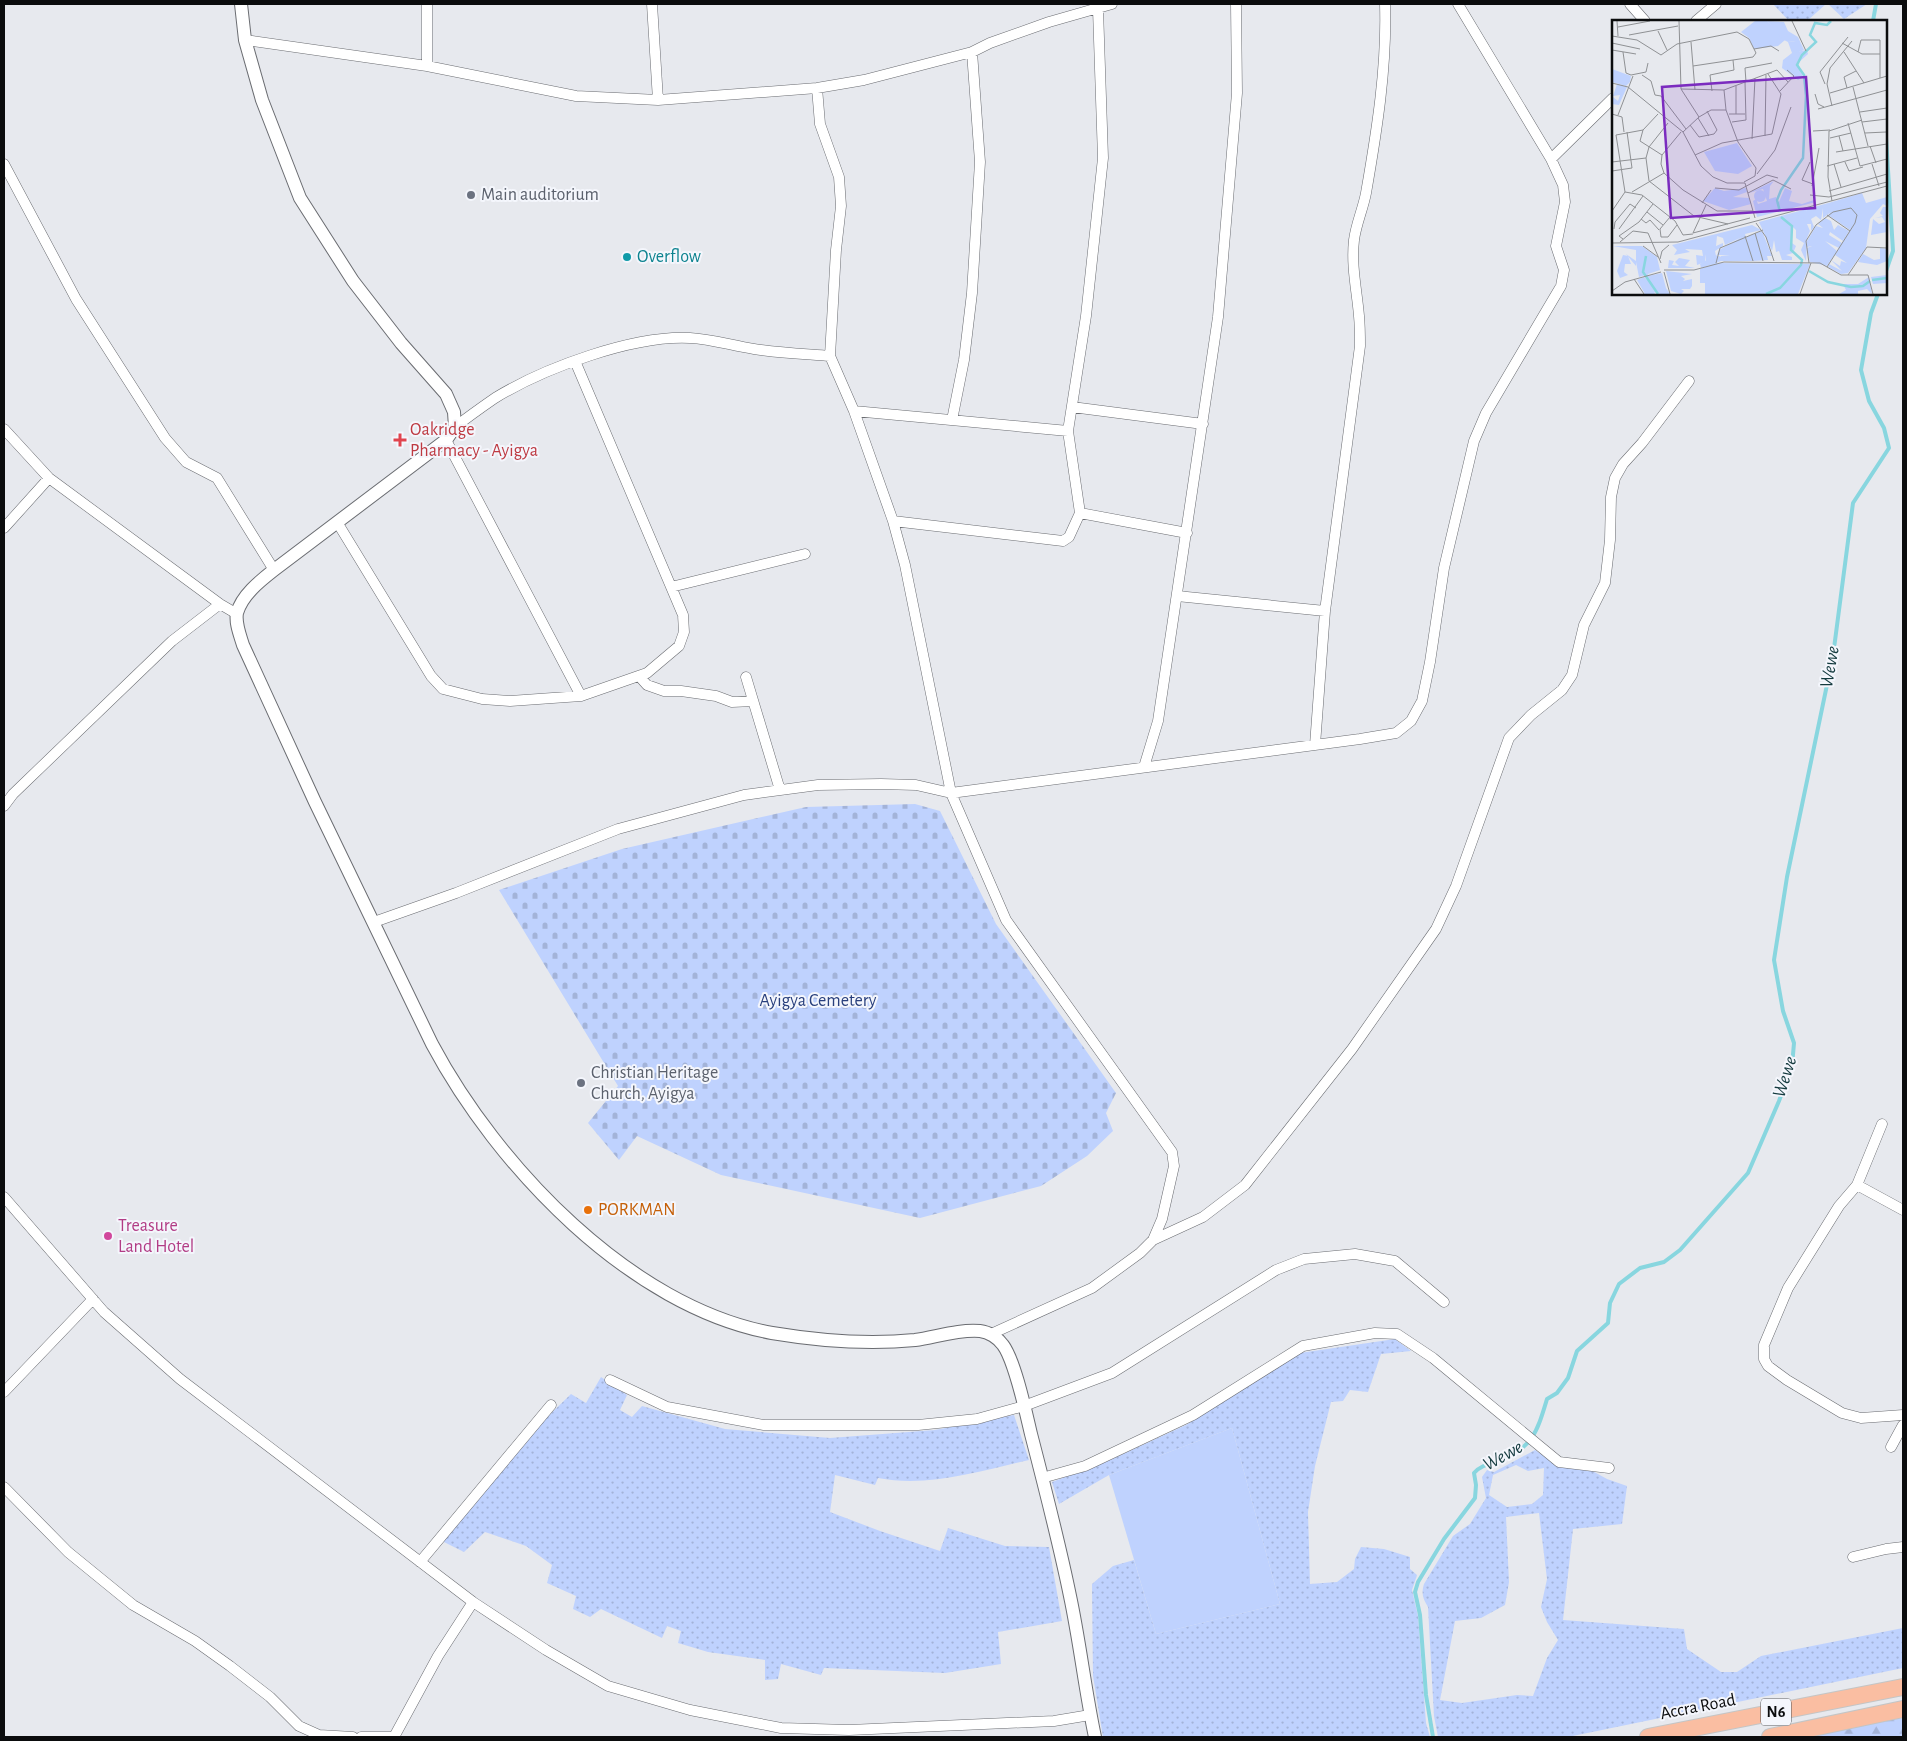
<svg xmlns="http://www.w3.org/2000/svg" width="1907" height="1741" font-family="'Alegreya Sans',sans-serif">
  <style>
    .grass { fill: url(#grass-dots); fill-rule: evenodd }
    .forest { fill: url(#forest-firs) }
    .cemetery { fill: url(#cemetery-stones) }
    .pitch { fill: #bfd2fe }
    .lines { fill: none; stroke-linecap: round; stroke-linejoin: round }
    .stream { stroke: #88d6df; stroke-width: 4 }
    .minor-casing { stroke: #6a6c71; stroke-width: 11 }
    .tertiary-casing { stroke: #6a6c71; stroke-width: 14 }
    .trunk-casing { stroke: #c4c5c5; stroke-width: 18 }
    .minor { stroke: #fff; stroke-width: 10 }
    .tertiary { stroke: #fff; stroke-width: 12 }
    .trunk { stroke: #fabea2; stroke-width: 16 }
    .worship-dot { fill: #6b7280; stroke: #f4f6fc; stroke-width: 2 }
    .culture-dot { fill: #0f9aa8; stroke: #f4f6fc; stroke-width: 2 }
    .health-dot { fill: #e0444e; stroke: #f4f6fc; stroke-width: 2 }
    .food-dot { fill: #e8710a; stroke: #f4f6fc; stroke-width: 2 }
    .hotel-dot { fill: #d1479c; stroke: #f4f6fc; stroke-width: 2 }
    .labels { text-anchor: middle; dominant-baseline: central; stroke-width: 4; stroke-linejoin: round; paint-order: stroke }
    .shield { fill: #f4f6fc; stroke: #515255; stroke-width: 1 }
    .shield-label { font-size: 16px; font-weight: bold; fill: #0b0c0d }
    .worship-label { font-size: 18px; fill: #5b616d; stroke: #f4f6fc; text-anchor: start }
    .culture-label { font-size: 18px; fill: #0d838f; stroke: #f4f6fc; text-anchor: start }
    .health-label { font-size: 18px; fill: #be3a42; stroke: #f4f6fc; text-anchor: start }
    .park-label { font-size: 18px; fill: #29407d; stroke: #f4f6fc }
    .food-label { font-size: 18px; fill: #c56008; stroke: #f4f6fc; text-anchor: start }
    .hotel-label { font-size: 18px; fill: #b23c85; stroke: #f4f6fc; text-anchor: start }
    .street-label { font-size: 18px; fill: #0b0c0d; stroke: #f4f6fc }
    .water-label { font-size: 19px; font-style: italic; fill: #153b3f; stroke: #f4f6fc }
    .inset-river { fill: none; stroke: #88d6df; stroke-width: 2.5 }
    .inset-road { fill: none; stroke: #8f9194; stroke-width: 1 }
    .view { fill: #7b2cbf; fill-opacity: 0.15; stroke: #7b2cbf; stroke-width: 2.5 }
    .inset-edge { fill: none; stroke: #0b0c0d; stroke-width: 2.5 }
  </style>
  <defs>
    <pattern id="grass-dots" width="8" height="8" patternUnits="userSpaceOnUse" patternTransform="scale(1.25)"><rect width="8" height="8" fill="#bfd2fe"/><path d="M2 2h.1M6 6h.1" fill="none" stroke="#a3b3d8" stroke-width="1.8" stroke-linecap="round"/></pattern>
    <pattern id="forest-firs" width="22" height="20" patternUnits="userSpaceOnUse" patternTransform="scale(1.25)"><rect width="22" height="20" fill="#bfd2fe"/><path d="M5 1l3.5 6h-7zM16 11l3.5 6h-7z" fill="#a3b3d8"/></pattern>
    <pattern id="cemetery-stones" width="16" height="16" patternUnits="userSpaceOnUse" patternTransform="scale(1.25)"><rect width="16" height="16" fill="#bfd2fe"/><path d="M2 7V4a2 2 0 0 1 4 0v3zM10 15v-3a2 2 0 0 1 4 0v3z" fill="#a3b3d8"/></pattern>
  </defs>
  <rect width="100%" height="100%" fill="#e7e9ee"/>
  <path class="grass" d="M 1773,4 L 1826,4 L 1807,21 L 1789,21 Z
    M 1828,4 L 1867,4 L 1844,19 Z
    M 1395,1339 L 1411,1351 L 1381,1354 L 1368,1392 L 1350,1390 L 1343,1401 L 1331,1402 L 1315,1466 L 1308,1512 L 1310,1584 L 1337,1582 L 1354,1569 L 1355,1559 L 1361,1547 L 1384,1549 L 1410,1557 L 1410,1569 L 1417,1575 L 1412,1590 L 1418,1616 L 1426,1723 L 1430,1737 L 1103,1737 L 1093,1676 L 1092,1584 L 1113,1566 L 1134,1560 L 1156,1634 L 1280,1604 L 1232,1428 L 1109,1475 L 1059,1504 L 1052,1482 L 1110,1460 L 1186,1425 L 1300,1353 Z
    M 601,1377 L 627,1395 L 620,1410 L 632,1417 L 642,1406 L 725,1429 L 830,1438 L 935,1430 L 1014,1415 L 1029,1460 C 980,1471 928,1488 878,1478 L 875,1485 L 835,1475 L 830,1512 L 880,1531 L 940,1551 L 948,1528 L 1005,1546 L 1049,1547 L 1062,1621 L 998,1632 L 1001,1664 L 945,1673 L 824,1668 L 821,1675 L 781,1664 L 778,1679 L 765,1680 L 765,1660 L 708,1652 L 678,1643 L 681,1631 L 667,1626 L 662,1638 L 601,1609 L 590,1617 L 573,1609 L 576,1596 L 547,1583 L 552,1565 L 526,1546 L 485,1532 L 464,1552 L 442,1541 L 536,1428 L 571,1394 L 586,1403 Z
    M 1535,1450 L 1553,1462 L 1589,1469 L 1607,1479 L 1627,1486 L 1622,1524 L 1573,1529 L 1563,1620 L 1684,1629 L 1687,1649 L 1721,1672 L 1737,1672 L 1761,1656 L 1903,1628 L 1903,1668 L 1568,1737 L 1438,1737 L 1434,1716 L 1428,1607 C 1423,1599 1421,1594 1424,1584 L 1453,1536 L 1470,1524 L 1486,1498 L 1482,1477 L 1487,1470 L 1494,1472 ZM 1516,1465 L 1528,1471 L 1544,1468 L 1543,1495 L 1532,1504 L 1507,1507 L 1489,1495 L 1493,1475 ZM 1539,1513 L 1547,1579 L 1541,1607 L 1547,1622 L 1558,1640 L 1547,1658 L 1533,1696 L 1517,1695 L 1462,1703 L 1440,1700 L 1455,1621 L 1481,1618 L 1505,1605 L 1509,1582 L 1506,1517 Z"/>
  <path class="forest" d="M 1903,1718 L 1903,1737 L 1804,1737 L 1891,1720 Z"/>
  <path class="cemetery" d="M 915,804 L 940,811 L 996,924 L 1116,1093 L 1106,1113 L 1113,1131 L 1087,1156 L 1041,1186 L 920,1218 L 721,1175 L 637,1136 L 619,1160 L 588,1123 L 618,1086 L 499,890 L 622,849 L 806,807 Z"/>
  <path class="pitch" d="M 1232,1428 L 1280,1604 L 1156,1634 L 1109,1475 Z"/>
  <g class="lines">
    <path class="stream" d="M 1873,21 L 1876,4
      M 1886,137 L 1893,251 L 1886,271
      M 1433,1737 L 1426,1695 L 1420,1615 L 1415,1592 L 1418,1582 L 1444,1539 L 1475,1498 L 1476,1485 L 1474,1473 C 1480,1466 1489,1464 1498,1461 C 1533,1448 1537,1432 1547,1399 L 1557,1393 L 1568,1378 L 1577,1351 L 1608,1323 L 1610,1303 L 1619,1284 L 1640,1268 L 1664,1262 L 1680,1250 L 1748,1173 L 1779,1101 L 1792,1066 L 1794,1043 L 1783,1011 L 1774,960 L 1787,877 L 1833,656 L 1853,503 L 1889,448 L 1884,428 L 1869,401 L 1861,370 L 1871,313 L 1878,294"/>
    <g class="minor-casing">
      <path id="minor" d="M 427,4 L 427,66
        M 652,4 L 658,100
        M 1630,4 L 1645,21
        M 1696,21 L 1716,4
        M 245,40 L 427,66 L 576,96 L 658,100 L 817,88 L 864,80 L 972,52 L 990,43 L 1049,22 L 1112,4
        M 817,88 L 820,124 L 839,177 L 841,206 L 836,250 L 830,356 L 854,411 L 893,521 L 905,565 L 951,793 L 1006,920 L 1172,1152 L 1174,1166 L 1162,1219 L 1153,1240 L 1140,1253 L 1092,1288 L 991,1334
        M 1551,159 L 1613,98
        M 4,164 L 76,299 L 165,438 L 186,462 L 217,478 L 274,570
        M 1072,407 L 1203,424
        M 854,411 L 1068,431
        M 952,420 L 964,360 L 972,293 L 980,162 L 972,52
        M 455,427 C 468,417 482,407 495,398 C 544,368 633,335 690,338 C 712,339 733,346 754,349 C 779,353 805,354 830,356
        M 4,429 L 49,478 L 220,604 L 237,614
        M 446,440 L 581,696
        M 1080,513 L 1187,533
        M 893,521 L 1063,541 L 1069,537 L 1080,513 L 1068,431 L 1086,316 L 1103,158 L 1098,9
        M 337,522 L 431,676 L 443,689 L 482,699 L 510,701 L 581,696 L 647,673 L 679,646 L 684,632 L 683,615 L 575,361
        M 4,528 L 49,478
        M 671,587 L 805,554
        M 1177,596 L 1325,611
        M 639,676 L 647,685 L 664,691 L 681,691 L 716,696 L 732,702 L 753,701
        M 746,677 L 780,790
        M 1315,745 L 1325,611 L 1360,346 C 1360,336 1360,326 1359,316 C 1357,291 1351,266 1354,240 C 1356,224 1363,209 1366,193 C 1377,130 1387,67 1385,4
        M 1144,767 L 1158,721 L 1218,317 L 1237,93 L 1236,4
        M 4,806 L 13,794 L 172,641 L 220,604
        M 374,922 L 456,893 L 618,829 L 744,795 L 818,785 L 881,784 L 916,785 L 951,793 L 1360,739 L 1396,733 L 1411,721 L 1422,701 L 1430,662 L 1444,568 L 1474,441 L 1486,413 L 1561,286 L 1564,270 L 1556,246 L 1565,202 L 1563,185 L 1551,159 L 1458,4
        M 1882,1124 L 1857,1185 L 1839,1206 L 1788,1288 L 1764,1345 L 1764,1359 L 1768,1366 L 1787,1380 L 1842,1413 L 1861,1418 L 1903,1415
        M 1857,1185 L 1903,1210
        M 4,1197 L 104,1312 L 180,1379 L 473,1602 L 546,1650 L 608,1686 L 690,1710 L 781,1728 L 849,1730 L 1054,1721 L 1090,1715
        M 1153,1240 L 1203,1217 L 1245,1185 L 1352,1049 L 1436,929 L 1456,886 L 1509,738 L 1531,715 L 1562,690 L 1572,675 L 1584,625 L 1605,583 L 1610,540 L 1611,497 L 1615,478 L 1623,464 L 1642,443 L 1689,381
        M 610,1380 L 667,1407 L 764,1425 L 918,1425 L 977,1419 L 1024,1406 L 1112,1373 L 1276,1270 L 1304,1259 L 1355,1254 L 1395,1261 L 1444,1302
        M 4,1392 L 93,1299
        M 1891,1447 L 1903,1425
        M 1042,1478 L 1085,1466 L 1193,1415 L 1303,1346 L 1375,1333 L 1397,1334 L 1433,1358 L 1559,1462 L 1609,1468
        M 4,1487 L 68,1552 L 133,1605 L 195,1641 L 230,1666 L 270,1697 L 299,1726 L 319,1735 L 353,1737
        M 1853,1557 L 1886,1549 L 1903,1547
        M 420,1562 L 551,1405
        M 361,1737 L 395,1737
        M 394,1737 L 438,1656 L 473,1602"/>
    </g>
    <g class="tertiary-casing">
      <path id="tertiary" d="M 241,4 L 245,40 L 262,100 L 300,198 L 353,281 L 401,343 L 446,394 L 454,412 L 455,427 L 446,440 L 274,570 C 260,581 242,595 237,613 C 235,623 240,635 243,645 L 315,802 L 432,1044 C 497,1166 630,1307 772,1333 C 820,1341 866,1345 915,1340 C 936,1337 959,1329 980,1331 C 989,1332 998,1338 1003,1345 C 1015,1361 1026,1413 1031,1434 C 1045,1488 1059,1542 1070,1596 C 1080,1643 1085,1690 1095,1737"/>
    </g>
    <g class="trunk-casing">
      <path id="trunk" d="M 1648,1737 L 1903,1687
        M 1770,1737 L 1903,1709"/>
    </g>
    <use href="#minor" class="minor"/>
    <use href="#tertiary" class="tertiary"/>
    <use href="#trunk" class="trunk"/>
  </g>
  <g class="worship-dot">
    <circle cx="471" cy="195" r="5"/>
    <circle cx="581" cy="1083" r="5"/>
  </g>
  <circle class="culture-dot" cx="627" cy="257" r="5"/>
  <path class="health-dot" d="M397.5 432.5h5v5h5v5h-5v5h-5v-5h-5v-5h5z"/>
  <circle class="food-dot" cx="588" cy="1210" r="5"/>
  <circle class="hotel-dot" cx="108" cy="1236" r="5"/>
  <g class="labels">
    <rect class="shield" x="1761" y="1698.5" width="30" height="27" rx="4"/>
    <g class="shield-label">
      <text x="1776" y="1712">N6</text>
    </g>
    <g class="worship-label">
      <text x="481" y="195">Main auditorium</text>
      <text x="591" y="1073">Christian Heritage<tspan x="591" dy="21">Church, Ayigya</tspan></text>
    </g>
    <g class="culture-label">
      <text x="637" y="257">Overflow</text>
    </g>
    <g class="health-label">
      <text x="410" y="430">Oakridge<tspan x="410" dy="21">Pharmacy - Ayigya</tspan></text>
    </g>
    <g class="park-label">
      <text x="818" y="1001">Ayigya Cemetery</text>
    </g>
    <g class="food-label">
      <text x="598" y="1210">PORKMAN</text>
    </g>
    <g class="hotel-label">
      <text x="118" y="1226">Treasure<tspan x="118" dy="21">Land Hotel</tspan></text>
    </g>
    <g class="street-label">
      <text transform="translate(1698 1707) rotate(-11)">Accra Road</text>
    </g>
    <g class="water-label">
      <text transform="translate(1830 667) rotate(-80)">Wewe</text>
      <text transform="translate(1785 1077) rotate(-72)">Wewe</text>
      <text transform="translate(1503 1456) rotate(-29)">Wewe</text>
    </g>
  </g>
  <g transform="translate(1612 20)">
    <rect width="275" height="275" fill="#e7e9ee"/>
    <path d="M 143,1 L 155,1 L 173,20 L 166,26 L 142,29 L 137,18 L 129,12 ZM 184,21 L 184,32 L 195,30 L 196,34 L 186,43 L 191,57 L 186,60 L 170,48 L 171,40 L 180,33 L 176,22 ZM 0,49 L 19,56 L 18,62 L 14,66 L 0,62 ZM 5,64 L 15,67 L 7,85 L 0,84 L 1,77 L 6,81 L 8,75 L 1,76 ZM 162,161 L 158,166 L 157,179 L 164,177 L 166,184 L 173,168 L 180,171 L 177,181 L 190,184 L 202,180 L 204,182 L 145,197 L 141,181 L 144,179 L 146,184 L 155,181 L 151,169 L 137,173 ZM 103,168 L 112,171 L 134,168 L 135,172 L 121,177 L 137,178 L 139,184 L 117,190 L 91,181 ZM 250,173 L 254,183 L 275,177 L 275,186 L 271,184 L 258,199 L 254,228 L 236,253 L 229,254 L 216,247 L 217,244 L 230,251 L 219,240 L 228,246 L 229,241 L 235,243 L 223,235 L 238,210 L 216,195 L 219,192 L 211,198 L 211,188 L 219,187 L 220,182 ZM 271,187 L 275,187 L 275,212 L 259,215 L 261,199 L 267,204 L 273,202 L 270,197 L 263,198 L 271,196 L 268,193 ZM 195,189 L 192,201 L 185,196 L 180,200 L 180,223 L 184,226 L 181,233 L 174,235 L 180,237 L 180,240 L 170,240 L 167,231 L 164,232 L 162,220 L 160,231 L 147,202 ZM 213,198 L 219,201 L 222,210 L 226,205 L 237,211 L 231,221 L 218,212 L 217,215 L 230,223 L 227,228 L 213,221 L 225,231 L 215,246 L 198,242 L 195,228 L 200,226 L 195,227 L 195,221 L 204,206 L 211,208 L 206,204 ZM 140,205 L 149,210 L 133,214 L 141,241 L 109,241 L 109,236 L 118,235 L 105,235 L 107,230 L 130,217 L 113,225 L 111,218 L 105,216 L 104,226 L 111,223 L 111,226 L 103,231 L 104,236 L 94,242 L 93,234 L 93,242 L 85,245 L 84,235 L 91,236 L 90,230 L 73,229 L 78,232 L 62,235 L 65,230 L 60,225 ZM 150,211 L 160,236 L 155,236 L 156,240 L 141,241 L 134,217 ZM 1,226 L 30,226 L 45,237 L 48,250 L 27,257 L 24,242 L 24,246 L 14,234 L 24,241 L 24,230 ZM 268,228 L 275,229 L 275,241 L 265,245 L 246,242 L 251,234 L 262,240 L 268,239 ZM 67,238 L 78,240 L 73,246 L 83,248 L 56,248 L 57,240 L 62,241 L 60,245 L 67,246 L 63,242 ZM 54,251 L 80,254 L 69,256 L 73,259 L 71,261 L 80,259 L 80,266 L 78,269 L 69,269 L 72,271 L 69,274 L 59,271 ZM 50,253 L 54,268 L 58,274 L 48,274 L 36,256 ZM 32,257 L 39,263 L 43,274 L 33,274 L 25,260 Z" fill="#bfd2fe"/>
    <path d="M 155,1 L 172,2 L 176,11 L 186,17 L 192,30 L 184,33 L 184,21 L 176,22 L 170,19 ZM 220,182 L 221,188 L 211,188 L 209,200 L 204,196 L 199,199 L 202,207 L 199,211 L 199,204 L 195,204 L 198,211 L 195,218 L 194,241 L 189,230 L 192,223 L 184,218 L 184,210 L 179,205 L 181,194 L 185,193 L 191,200 L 195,189 ZM 11,235 L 16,236 L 19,244 L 13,244 L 12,252 L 16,255 L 8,258 L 5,251 ZM 103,235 L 110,237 L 109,241 L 104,243 L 198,244 L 186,274 L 93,274 L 93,263 L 88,263 L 88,249 L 104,243 L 89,248 L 88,244 ZM 275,255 L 275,263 L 261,264 L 259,257 ZM 257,257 L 260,274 L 255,269 L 246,271 L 246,274 L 227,274 L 234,270 L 231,264 L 246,264 Z" fill="#bfd2fe"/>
    <path d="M 33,236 L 32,251 L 40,258 L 48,274 L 42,272 L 39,263 L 29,252 Z" fill="#bfd2fe"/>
    <path d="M 125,123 L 140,146 L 126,154 L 103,151 L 92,132 Z" fill="#bfd2fe"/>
    <path d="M142 176a6 6 0 1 1 12 0a6 6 0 1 1-12 0Z" fill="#bfd2fe"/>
    <path class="inset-river" d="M 168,192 L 165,180 L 169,170 L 191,138 L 194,76 L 192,55 L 185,45 L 190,35 L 204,22 L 198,15 L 203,3 L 215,5 L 219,1M 34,236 L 31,252 L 46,274M 197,251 L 216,262 L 239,267 L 251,266 L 258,261M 260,260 L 275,258M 154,274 L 168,268 L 189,245 L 190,240 L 179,230 L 180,206 L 169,197"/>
    <path class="inset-road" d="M 5,1 L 6,16M 67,1 L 69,69 L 87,97 L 71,112M 180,1 L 194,31M 6,7 L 38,1M 46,11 L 55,30M 17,15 L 66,6M 0,16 L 25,20 L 49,35 L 65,24 L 125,12 L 137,19 L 144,33 L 141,37 L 81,46M 79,22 L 83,70M 0,23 L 28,29M 230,23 L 250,34 L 268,34M 142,29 L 159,26 L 167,31M 0,30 L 24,34M 11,32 L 14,53 L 19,55 L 34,52 L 36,43M 232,32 L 252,63M 246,32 L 249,20 L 268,20 L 268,58M 30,55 L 39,61 L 43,75 L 49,76 L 74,109M 134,62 L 133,48 L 160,43M 0,63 L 16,67 L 71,112 L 89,146 L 101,157 L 115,163 L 133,163 L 143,198M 213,64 L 208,52 L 236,17M 124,66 L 124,94M 241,67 L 256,126M 235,68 L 232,57 L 244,51M 69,69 L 112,70 L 165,50 L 176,62M 112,70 L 114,90 L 126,122 L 144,148 L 143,156 L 132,162M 100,71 L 98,55 L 122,50 L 121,40M 168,71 L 182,56 L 175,50M 218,73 L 275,56M 203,74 L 206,84 L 212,87M 220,86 L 215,64 L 218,48 L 240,21M 206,89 L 275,70M 248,92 L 275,88M 0,94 L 10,97 L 12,112M 117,94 L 133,94M 6,95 L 21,56M 87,97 L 99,90 L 114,90M 86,98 L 97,116M 120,102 L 134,100 L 133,62M 250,102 L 275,99M 56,103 L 37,127 L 34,138 L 37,161 L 82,196 L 116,204M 236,103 L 248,146 L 275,139M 78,105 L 87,117 L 102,114 L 105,110 L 95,91M 31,110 L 28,121 L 50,135M 201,111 L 218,110M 69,112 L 50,135 L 49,144 L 52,153 L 71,170 L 105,191 L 141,191M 253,113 L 274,112M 153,116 L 154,55M 227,116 L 231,131M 218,118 L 239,113M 140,119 L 143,58M 258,126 L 264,143M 224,132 L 275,124M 83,135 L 110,123 L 160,114 L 169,74 L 156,54M 0,142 L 34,138M 198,142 L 190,160 L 201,164M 233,142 L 237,151 L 251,147M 222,144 L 229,167M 260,144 L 267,166M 215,146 L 245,138M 0,151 L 20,148 L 15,112M 145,154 L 163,130 L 179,87M 200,166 L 207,128M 103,168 L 127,170 L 155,155 L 166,158M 217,171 L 275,154M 13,172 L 30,175 L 63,201 L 71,215 L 81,214M 20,172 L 52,153M 136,173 L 161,160 L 179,169M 198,175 L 217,177 L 275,162M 220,181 L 216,157 L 217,111 L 250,100M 90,183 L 99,170M 0,191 L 13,172 L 4,115 L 31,110 L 46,94M 35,192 L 51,205M 215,195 L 238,211M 58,197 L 48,209 L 49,217 L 56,217 L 65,205M 29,199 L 34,203 L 38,200 L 47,210M 144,203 L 154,217M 2,209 L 3,202 L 18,184 L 24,188M 7,209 L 31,176M 81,213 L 138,198M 81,213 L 94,185M 143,213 L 151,241M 133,216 L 141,241M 154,217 L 162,241M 11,219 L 7,216 L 27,202 L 41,184M 8,222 L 21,211 L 36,213 L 49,243M 0,223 L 66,222 L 275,166M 31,226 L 46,237M 48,239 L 50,231 L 57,225M 104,243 L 108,228 L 151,210M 197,243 L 194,221 L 204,205 L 221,192 L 239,188 L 245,195 L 243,203 L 215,247M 52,250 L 82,250 L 112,242 L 208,243 L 229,255 L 256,255 L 261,274M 52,252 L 58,274M 236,255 L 255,227 L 275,228M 22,259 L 32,274M 0,271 L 13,262 L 49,252M 188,274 L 199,243"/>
    <path class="view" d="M 194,57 L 203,188 L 59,198 L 50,67 Z"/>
    <rect width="275" height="275" class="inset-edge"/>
  </g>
  <rect width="1907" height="1741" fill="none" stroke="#0b0c0d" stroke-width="10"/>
</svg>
